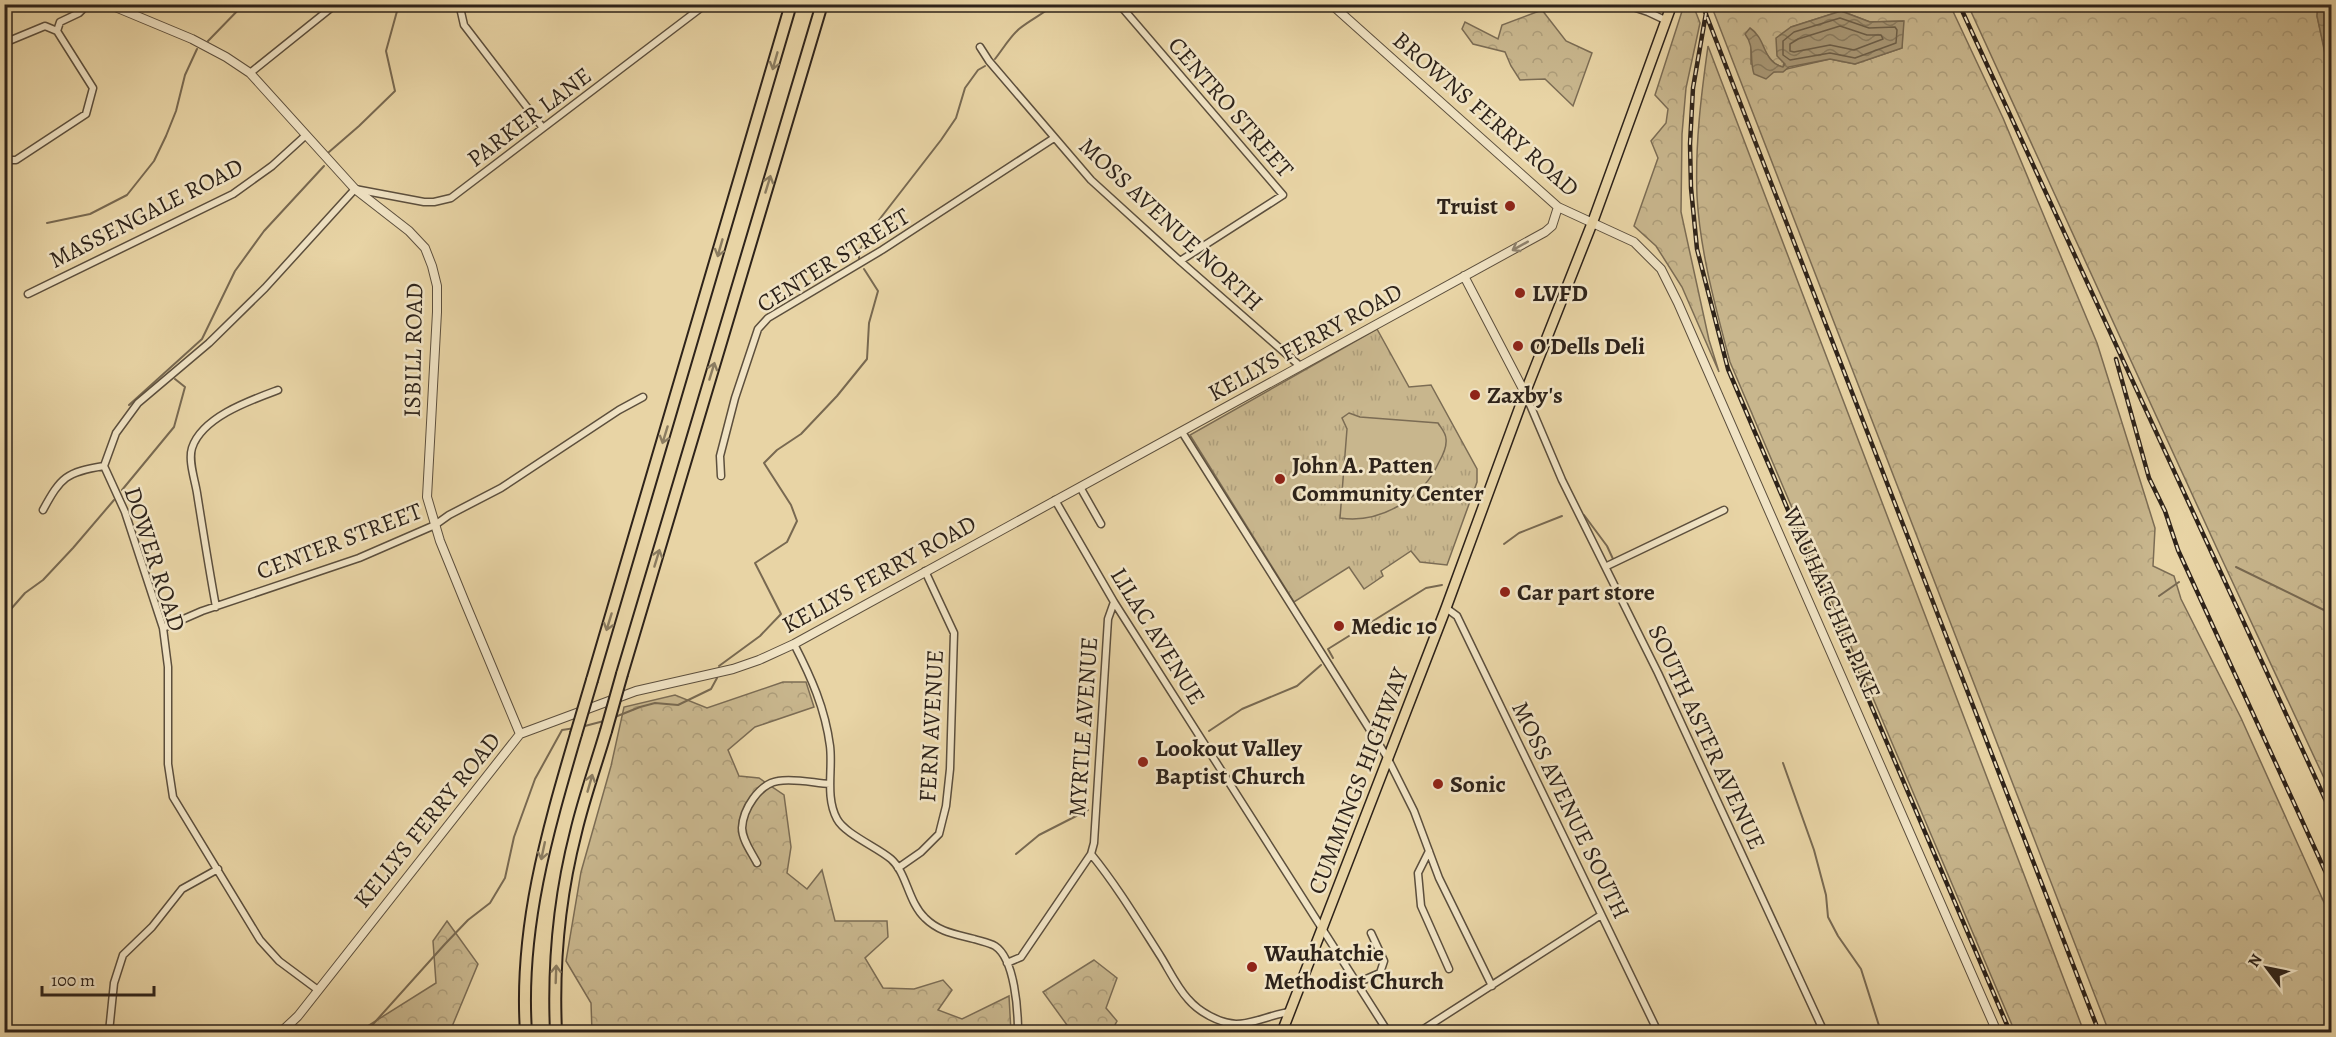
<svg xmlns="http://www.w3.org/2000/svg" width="2336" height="1037" font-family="Alegreya,serif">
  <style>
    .grass { fill: url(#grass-tufts); stroke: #7b6c54; stroke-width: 1.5 }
    .forest { fill: url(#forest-crowns); stroke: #7b6c54; stroke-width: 1.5; fill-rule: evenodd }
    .pitch { fill: #c8b68d; stroke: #7b6c54; stroke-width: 1.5 }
    .water { fill: url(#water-waves); stroke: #786951; stroke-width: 1.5 }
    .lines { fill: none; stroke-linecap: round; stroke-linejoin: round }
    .shore { stroke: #6c5e48; stroke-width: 1.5 }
    .stream { stroke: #786951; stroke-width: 2 }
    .minor-casing { stroke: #5c4f3d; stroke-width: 9 }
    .tertiary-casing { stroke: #5c4f3d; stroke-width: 10 }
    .primary-casing { stroke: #2e231a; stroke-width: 12 }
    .motorway-casing { stroke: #2e231a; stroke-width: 14 }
    .minor { stroke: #f0e3c4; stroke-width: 6 }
    .tertiary { stroke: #f0e3c4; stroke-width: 8 }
    .primary { stroke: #e8d4a5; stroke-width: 9 }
    .motorway { stroke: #e8d4a5; stroke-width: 10 }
    .rail-casing { stroke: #2e231a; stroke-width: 4.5 }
    .rail { stroke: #f0e3c4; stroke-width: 2; stroke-dasharray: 7; stroke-linecap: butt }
    .motorway-bridge-casing { stroke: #2e231a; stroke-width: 14; stroke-linecap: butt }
    .motorway-bridge { stroke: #e8d4a5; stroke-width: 10 }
    .oneway { stroke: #8b7c60 }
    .oneway2 { stroke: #8f836f }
    .poi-dot { fill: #8f2418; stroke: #f0e3c4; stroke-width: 2 }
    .labels { text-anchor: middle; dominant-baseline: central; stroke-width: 5; stroke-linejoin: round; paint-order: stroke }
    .street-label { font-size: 24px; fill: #2e231a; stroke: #f0e3c4 }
    .poi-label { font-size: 24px; font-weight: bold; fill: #2e231a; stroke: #f0e3c4; text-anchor: start }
  </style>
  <defs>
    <pattern id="grass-tufts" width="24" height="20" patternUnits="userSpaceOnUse" patternTransform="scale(1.5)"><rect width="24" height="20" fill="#c8b68d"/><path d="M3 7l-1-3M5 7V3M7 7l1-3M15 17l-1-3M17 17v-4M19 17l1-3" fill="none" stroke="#ac9c79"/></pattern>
    <pattern id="forest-crowns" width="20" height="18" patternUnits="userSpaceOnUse" patternTransform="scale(1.5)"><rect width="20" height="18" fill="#c8b68d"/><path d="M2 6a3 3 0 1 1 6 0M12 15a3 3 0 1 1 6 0" fill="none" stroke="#ac9c79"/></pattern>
    <pattern id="water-waves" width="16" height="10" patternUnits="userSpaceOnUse" patternTransform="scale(1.5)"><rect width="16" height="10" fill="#a99876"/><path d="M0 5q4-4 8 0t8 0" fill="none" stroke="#8a7c60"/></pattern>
  </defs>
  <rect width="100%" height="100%" fill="#e8d4a5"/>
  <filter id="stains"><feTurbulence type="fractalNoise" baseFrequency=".00333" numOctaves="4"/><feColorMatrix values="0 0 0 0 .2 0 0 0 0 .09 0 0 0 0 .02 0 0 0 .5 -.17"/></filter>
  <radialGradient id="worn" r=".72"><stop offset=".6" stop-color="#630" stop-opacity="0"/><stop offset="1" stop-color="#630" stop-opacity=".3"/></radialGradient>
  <path class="grass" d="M 1377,329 L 1409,387 L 1431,385 L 1477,469 L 1477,482 L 1447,565 L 1420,562 L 1411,551 L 1381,571 L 1383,576 L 1364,589 L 1349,567 L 1294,602 L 1190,435 Z"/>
  <path class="forest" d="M 1715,4 L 1950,5 L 2003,118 L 2097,343 L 2155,528 L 2153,566 L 2174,576 L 2181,599 L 2241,718 L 2331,918 L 2331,1032 L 2109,1032 L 1713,10 ZM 1841,11 L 1870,22 L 1903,21 L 1902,48 L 1855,64 L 1830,59 L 1774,72 L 1751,64 L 1751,42 C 1755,45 1760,47 1764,51 C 1771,58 1771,64 1783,67 L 1791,27 Z
    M 1684,5 L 1693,5 L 1700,23 L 1686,88 L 1682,134 L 1681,212 L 1709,340 L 1719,372 L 1682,287 L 1656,246 L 1634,226 L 1658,158 L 1651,141 L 1666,123 L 1668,109 L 1655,95 Z
    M 1968,5 L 2318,5 L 2317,16 L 2332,82 L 2331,793 L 2219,553 Z
    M 1542,10 L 1566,41 L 1592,53 L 1573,106 L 1545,79 L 1520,80 L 1511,66 L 1505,52 L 1473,44 L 1462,29 L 1465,22 L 1498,39 L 1502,25 Z
    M 1708,46 L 2084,1032 L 2015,1032 L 1730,362 C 1716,309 1700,252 1697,196 C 1695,145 1701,96 1708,46 Z
    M 783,682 L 806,682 L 814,707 L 755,727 L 728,750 L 739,776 L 759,778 L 784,795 L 791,847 L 787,873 L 807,889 L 822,870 L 835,921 L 887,921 L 888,937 L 865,958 L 883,988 L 914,989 L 943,980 L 952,990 L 938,1010 L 962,1019 L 1009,996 L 1011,1032 L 592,1032 L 591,1003 L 566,961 L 581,872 L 611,766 L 624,707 L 675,695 L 707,708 Z
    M 447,921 L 478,964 L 451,1029 L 464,1032 L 358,1032 L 436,983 L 433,941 Z
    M 1094,960 L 1117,978 L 1106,1008 L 1117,1021 L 1111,1032 L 1062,1032 L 1067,1025 L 1043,992 Z"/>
  <path class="pitch" d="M 1349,413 L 1360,417 L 1438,423 C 1441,428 1446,433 1446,439 C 1447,447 1443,455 1439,462 C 1423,498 1381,524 1340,518 L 1347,429 L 1342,418 Z"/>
  <path class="water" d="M 2318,5 L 2331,5 L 2331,82 L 2317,16 Z
    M 1841,11 L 1870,22 L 1904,21 L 1902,48 L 1855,64 L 1830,59 L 1789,67 L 1783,72 L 1774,72 L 1766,79 L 1754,74 C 1749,59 1755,47 1745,34 L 1750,28 C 1767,39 1762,62 1783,67 L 1785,64 L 1777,56 L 1776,38 L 1791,27 Z"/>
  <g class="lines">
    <path class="shore" d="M 1840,18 L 1869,28 L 1895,27 L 1897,30 L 1896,43 L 1855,58 L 1830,53 L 1790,60 L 1783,55 L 1783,41 L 1794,32 Z
      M 1840,26 L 1867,35 L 1881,35 L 1883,39 L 1854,50 L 1830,45 L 1794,52 L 1790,51 L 1790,44 L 1798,39 Z"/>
    <path class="stream" d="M 208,41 L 244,4
      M 995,59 C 1003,49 1009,38 1019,29 C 1030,20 1043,14 1055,4
      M 329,152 L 359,126 L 395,91 L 386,51 L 399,4
      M 47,223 L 90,214 L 127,195 L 154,161 L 166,136 L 176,111 L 185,75 L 197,49
      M 859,262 L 859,251 L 872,229 L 941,140 L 956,118 L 965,88 L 978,70 L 985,66
      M 129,405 L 202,339 L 235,271 L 264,231 L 324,166
      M 122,490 L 174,427 L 185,387 L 175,379
      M 1584,515 L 1607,546 L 1613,559
      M 1504,544 L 1519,533 L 1562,516
      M 2236,567 L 2332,614
      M 2159,596 L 2179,582
      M 4,617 L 25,593 L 43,580 L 73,548 L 114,500
      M 1333,658 L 1328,649 L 1426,588 L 1442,585
      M 719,666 L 760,636 L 781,614 L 755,563 L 787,542 L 797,521 L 791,505 L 764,463 L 777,450 L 801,434 L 837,396 L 867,359 L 869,323 L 878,291 L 864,269
      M 615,717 L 640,707 L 655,703 L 678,705 L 711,689 L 717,678
      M 581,727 L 604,721
      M 1209,731 L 1242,709 L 1297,686 L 1321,665
      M 1783,763 L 1814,850 L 1826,895 L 1828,917 L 1838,936 L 1861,969 L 1881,1032
      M 1016,854 L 1039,835 L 1088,810
      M 366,1032 L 445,944 L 468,920 L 490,903 L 505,878 L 514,837 L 535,779 L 562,730 L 575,728"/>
    <g class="minor-casing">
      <path id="minor" d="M 465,4 L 461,12 L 464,25 L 543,128
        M 1119,4 L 1283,195 L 1180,261
        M 1524,4 L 1573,4
        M 1624,4 L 1648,12 L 1665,20
        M 57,31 L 60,22 L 79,13 L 88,4
        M 4,43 L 45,26 L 57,31 L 93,88 L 86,114 L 16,160 L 4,160
        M 980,47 L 989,61 L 1091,180 L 1180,261 L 1300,366
        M 250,73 L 336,4
        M 28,294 L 233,194 L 272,166 L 305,136
        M 1525,393 L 1562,480 L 1658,673 L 1824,1032
        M 1182,432 L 1387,757 L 1414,811 L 1439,878 L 1492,986
        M 721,476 L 720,456 L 735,398 L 758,329 L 768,318 L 882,250 L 1054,138
        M 1080,487 L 1101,524
        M 1055,500 L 1114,602 L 1388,1032
        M 43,510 C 61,477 66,472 104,466
        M 1607,566 L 1724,510
        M 1114,602 L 1108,619 L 1094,843 L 1091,854 C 1117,886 1138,921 1161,957 C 1169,970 1177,987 1188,999 C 1199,1012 1219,1023 1236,1024 C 1254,1024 1272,1014 1290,1012
        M 216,607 C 209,569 203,531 197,493 C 195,480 188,461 192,448 C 202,417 251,400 278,390
        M 1446,608 L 1457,616 L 1658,1032
        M 163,628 L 202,611 L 359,558 L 435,525 L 449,515 L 501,488 L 619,410 L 643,397
        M 794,644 C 811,677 825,708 830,746 C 833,769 825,797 837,819 C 845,834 877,847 891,859 C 907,873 908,902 925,918 C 939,932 955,934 974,939 C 980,941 990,943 995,946 C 1015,959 1018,1011 1018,1032
        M 1429,851 L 1418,873 L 1421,906 L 1449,969
        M 757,863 C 752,853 742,840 742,828 C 743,809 759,784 778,781 C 794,778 814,783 830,784
        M 898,868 L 921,852 L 939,834 L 946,806 L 950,769 L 954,633 L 925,571
        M 1007,963 L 1021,957 L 1091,854
        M 1357,983 L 1380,973 L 1384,961 L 1371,933
        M 318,990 L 279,961 L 260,940 L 173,797 L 168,764 L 168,667 L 163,628 L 125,512 L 104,466 L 116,433 L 138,403 L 209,343 L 265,288 L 355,189 L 424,202 L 434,202 L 451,198 L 706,4
        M 109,1032 L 114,983 L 123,955 L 152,927 L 182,889 L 218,869
        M 1419,1032 L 1601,915"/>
    </g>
    <g class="tertiary-casing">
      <path id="tertiary" d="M 108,4 L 192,39 L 226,57 L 250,73 L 355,189 L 409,231 L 425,248 L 432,266 L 437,286 L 437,312 L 427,497 L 440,541 L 464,600 L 520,734
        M 1331,4 L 1558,207 L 1634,242 L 1661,269 L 1678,303 L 1997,1032
        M 1464,276 L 1525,393
        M 281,1032 L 298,1016 L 520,734 L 636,691 L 733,669 L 759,660 L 794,644 L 1545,232 L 1552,226 L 1558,207"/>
    </g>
    <g class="primary-casing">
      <path id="primary" d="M 1282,1032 L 1446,608 L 1525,393 L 1593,221 L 1672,4"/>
    </g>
    <g class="motorway-casing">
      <path id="motorway" d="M 622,674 L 822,4
        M 592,680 L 791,4
        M 526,1032 C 519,928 547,833 576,734
        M 556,1032 C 553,965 559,898 576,832 C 584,798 596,765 606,731"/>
    </g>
    <use href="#minor" class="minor"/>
    <use href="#tertiary" class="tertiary"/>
    <use href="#primary" class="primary"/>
    <use href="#motorway" class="motorway"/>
    <g class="rail-casing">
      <path id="rail" d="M 1702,4 L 2099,1032
        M 1959,4 L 2332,814
        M 1706,13 L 1693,88 L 1690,144 L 1691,188 L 1697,249 L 1728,369 L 2010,1032
        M 2116,359 L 2149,478 L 2165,511 L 2178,550 L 2332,886"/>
    </g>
    <use href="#rail" class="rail"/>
    <g class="motorway-bridge-casing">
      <path id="motorway-bridge" d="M 606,731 L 622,674
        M 576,734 L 592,680"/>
    </g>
    <use href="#motorway-bridge" class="motorway-bridge"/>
  </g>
  <defs><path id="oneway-shaft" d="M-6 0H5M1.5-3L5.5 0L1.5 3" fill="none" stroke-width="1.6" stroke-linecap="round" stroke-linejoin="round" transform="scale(1.5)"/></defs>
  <g class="oneway">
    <use href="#oneway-shaft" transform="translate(775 61) rotate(106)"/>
    <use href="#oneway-shaft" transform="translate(768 184) rotate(-73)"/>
    <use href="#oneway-shaft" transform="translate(720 248) rotate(106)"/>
    <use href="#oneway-shaft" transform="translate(712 371) rotate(-73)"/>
    <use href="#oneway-shaft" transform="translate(665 435) rotate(107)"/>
    <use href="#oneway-shaft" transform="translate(657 558) rotate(-73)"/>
    <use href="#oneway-shaft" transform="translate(609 622) rotate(107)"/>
    <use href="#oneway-shaft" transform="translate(590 783) rotate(-74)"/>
    <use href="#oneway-shaft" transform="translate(543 851) rotate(102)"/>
    <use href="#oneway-shaft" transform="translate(556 974) rotate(-88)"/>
  </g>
  <use class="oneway2" href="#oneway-shaft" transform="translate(1520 246) rotate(151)"/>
  <g class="poi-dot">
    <circle cx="1510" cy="206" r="6"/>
    <circle cx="1520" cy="293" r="6"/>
    <circle cx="1518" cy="346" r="6"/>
    <circle cx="1475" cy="395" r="6"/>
    <circle cx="1280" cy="479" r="6"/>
    <circle cx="1505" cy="592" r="6"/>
    <circle cx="1339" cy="626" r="6"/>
    <circle cx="1143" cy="762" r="6"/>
    <circle cx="1438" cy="784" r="6"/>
    <circle cx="1252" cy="967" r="6"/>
  </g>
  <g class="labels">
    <g class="street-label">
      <text transform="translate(1231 107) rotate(49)">CENTRO STREET</text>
      <text transform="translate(1486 114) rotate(41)">BROWNS FERRY ROAD</text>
      <text transform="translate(529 117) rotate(-37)">PARKER LANE</text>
      <text transform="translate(146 213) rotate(-27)">MASSENGALE ROAD</text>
      <text transform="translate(1171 224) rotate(43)">MOSS AVENUE NORTH</text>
      <text transform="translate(833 260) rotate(-32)">CENTER STREET</text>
      <text transform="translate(1305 342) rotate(-29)">KELLYS FERRY ROAD</text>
      <text transform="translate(413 350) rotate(-89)">ISBILL ROAD</text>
      <text transform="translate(339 541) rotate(-21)">CENTER STREET</text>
      <text transform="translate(155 559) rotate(72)">DOWER ROAD</text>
      <text transform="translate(879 574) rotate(-29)">KELLYS FERRY ROAD</text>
      <text transform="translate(1832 603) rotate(66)">WAUHATCHIE PIKE</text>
      <text transform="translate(1158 636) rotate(58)">LILAC AVENUE</text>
      <text transform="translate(931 726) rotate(-87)">FERN AVENUE</text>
      <text transform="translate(1083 727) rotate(-86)">MYRTLE AVENUE</text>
      <text transform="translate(1707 737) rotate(65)">SOUTH ASTER AVENUE</text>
      <text transform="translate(1358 781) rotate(-69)">CUMMINGS HIGHWAY</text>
      <text transform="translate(1571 810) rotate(64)">MOSS AVENUE SOUTH</text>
      <text transform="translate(427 820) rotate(-51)">KELLYS FERRY ROAD</text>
    </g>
    <g class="poi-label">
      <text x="1498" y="206" text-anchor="end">Truist</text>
      <text x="1532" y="293">LVFD</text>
      <text x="1530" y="346">O'Dells Deli</text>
      <text x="1487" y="395">Zaxby's</text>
      <text x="1292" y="465">John A. Patten<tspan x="1292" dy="28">Community Center</tspan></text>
      <text x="1517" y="592">Car part store</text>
      <text x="1351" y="626">Medic 10</text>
      <text x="1155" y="748">Lookout Valley<tspan x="1155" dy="28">Baptist Church</tspan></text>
      <text x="1450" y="784">Sonic</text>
      <text x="1264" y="953">Wauhatchie<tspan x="1264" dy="28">Methodist Church</tspan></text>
    </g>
  </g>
  <rect width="2336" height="1037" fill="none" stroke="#e8d4a5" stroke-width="24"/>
  <rect x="6" y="6" width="2324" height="1025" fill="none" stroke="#2e231a" stroke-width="3"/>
  <rect x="12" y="12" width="2312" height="1013" fill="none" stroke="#2e231a" stroke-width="1.5"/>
  <g transform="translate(2267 968) rotate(302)" stroke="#f0e3c4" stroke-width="4.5" paint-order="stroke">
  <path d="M0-4.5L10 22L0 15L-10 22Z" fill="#2e231a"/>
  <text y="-9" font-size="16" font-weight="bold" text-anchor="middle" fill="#2e231a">N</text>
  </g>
  <path d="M42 986v9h112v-9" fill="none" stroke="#2e231a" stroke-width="3"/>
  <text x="51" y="986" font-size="18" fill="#2e231a" stroke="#f0e3c4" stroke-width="4.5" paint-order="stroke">100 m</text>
  <rect width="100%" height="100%" filter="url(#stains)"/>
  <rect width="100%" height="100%" fill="url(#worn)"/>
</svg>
